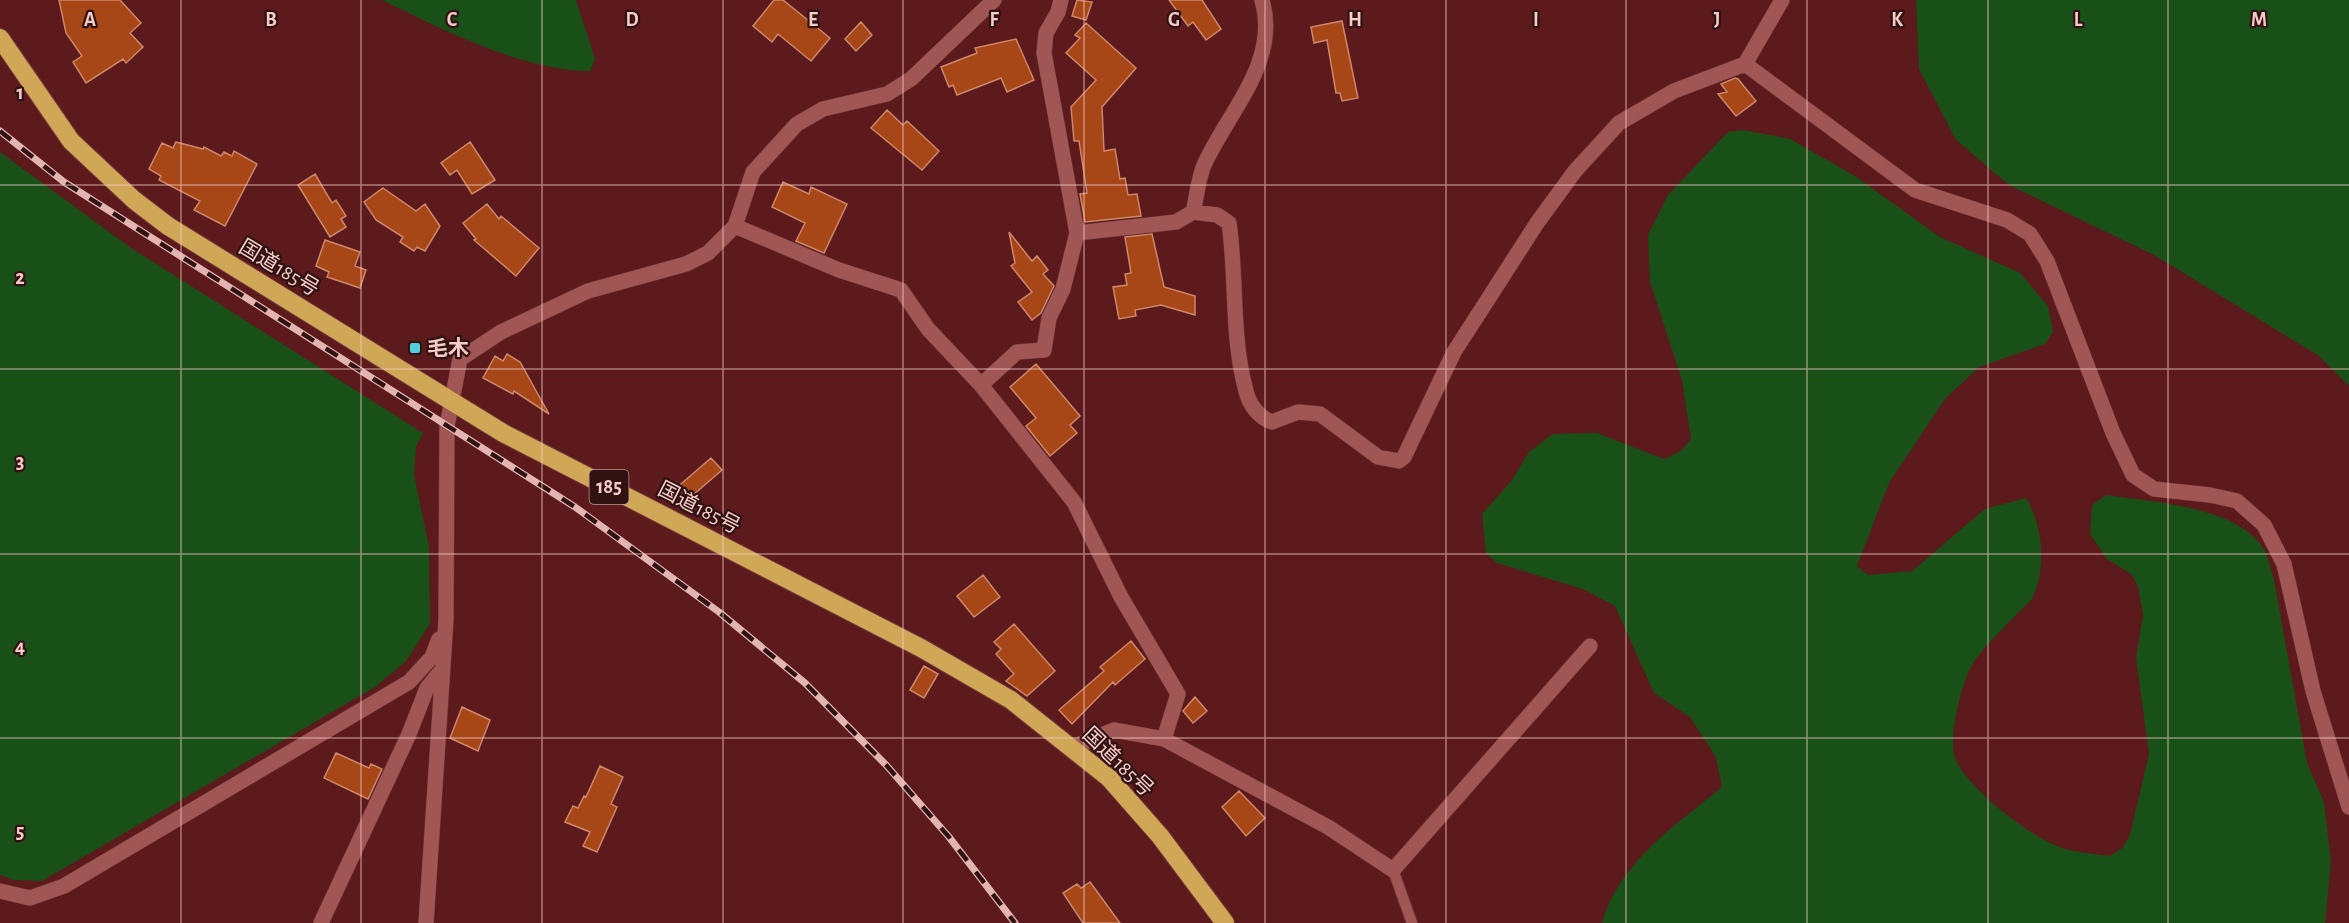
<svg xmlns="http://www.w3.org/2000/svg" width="2349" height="923" font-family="'Alegreya Sans','Noto Sans JP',sans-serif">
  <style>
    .green { fill: #185017 }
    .building { fill: #a74617; stroke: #cd876a; stroke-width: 1.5 }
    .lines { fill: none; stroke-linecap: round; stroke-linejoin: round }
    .lane-casing { stroke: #72393b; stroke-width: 12 }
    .street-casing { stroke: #72393b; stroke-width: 16 }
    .highway-casing { stroke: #72393b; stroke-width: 20 }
    .lane { stroke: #9f5654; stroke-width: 10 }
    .street { stroke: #9f5654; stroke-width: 15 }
    .highway { stroke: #d0a756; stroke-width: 18 }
    .rail-casing { stroke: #e3b5b2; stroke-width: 7 }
    .rail { stroke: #2f1211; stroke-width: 4.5; stroke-dasharray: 14; stroke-linecap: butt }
    .grid { fill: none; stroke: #f6cbc8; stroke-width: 1.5; stroke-opacity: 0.55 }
    .poi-dot { fill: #52ccd6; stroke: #2f1211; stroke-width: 2 }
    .labels { text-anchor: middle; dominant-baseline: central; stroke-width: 4.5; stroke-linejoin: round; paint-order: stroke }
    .shield { fill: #2f1211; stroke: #ba9491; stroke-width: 1.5 }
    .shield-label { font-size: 20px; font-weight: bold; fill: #f6cbc8 }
    .street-label { font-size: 21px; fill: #f6cbc8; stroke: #2f1211 }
    .poi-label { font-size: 21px; font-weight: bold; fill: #f6cbc8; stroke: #2f1211; text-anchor: start }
    .grid-label { font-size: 20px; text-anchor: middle; font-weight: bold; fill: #f6cbc8; stroke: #2f1211; stroke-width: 4.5; stroke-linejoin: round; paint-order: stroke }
  </style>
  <rect width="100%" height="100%" fill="#5c1a1c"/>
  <path class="green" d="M 382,0 L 576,0 L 595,59 L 590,71 C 523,71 441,29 382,0 Z
    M 1916,0 L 2349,0 L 2349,386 L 2319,356 L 2156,256 L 2009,185 L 1956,140 L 1919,69 Z
    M 1743,130 L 1790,139 L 1855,176 L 1940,237 L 2020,273 L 2048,306 L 2053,332 L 2045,344 L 1979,367 L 1945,399 L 1889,483 L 1857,566 L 1868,575 L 1912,571 L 1985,509 L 2026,498 C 2043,525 2047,569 2032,599 C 2018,614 1979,650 1971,667 C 1961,686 1947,741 1956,760 C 1969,790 2037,843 2069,850 C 2082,853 2097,854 2110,856 L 2122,848 L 2130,835 L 2149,754 L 2136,658 L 2143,615 L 2138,586 L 2131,574 L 2107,559 L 2090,534 L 2092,505 L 2106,495 C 2151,502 2243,506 2266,553 C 2269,561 2271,571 2274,580 L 2307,763 L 2324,802 L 2331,862 L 2325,923 L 1602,923 C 1620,861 1675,826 1722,787 L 1716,757 L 1690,717 L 1654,693 L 1615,606 L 1583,589 L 1497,563 L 1486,553 L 1482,514 L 1512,480 L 1529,452 L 1553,434 L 1597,433 L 1664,459 L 1681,451 L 1691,439 L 1682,380 L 1650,282 L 1648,235 L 1668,195 L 1728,132 Z
    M 0,152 L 131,248 L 423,433 L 416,447 L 414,475 L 429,547 L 430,624 L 406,661 L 375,687 L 42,881 L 14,880 L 0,875 Z"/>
  <path class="building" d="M 59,0 L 120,0 L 141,23 L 130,33 L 143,47 L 126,63 L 123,59 L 86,83 L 73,62 L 82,56 L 66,33 Z
    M 774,0 L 783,0 L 830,38 L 811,61 L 778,34 L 772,42 L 753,26 Z
    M 1077,0 L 1092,2 L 1086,20 L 1072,16 Z
    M 1169,0 L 1202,0 L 1221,29 L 1206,40 L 1193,22 L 1188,26 Z
    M 1342,21 L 1358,98 L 1342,101 L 1340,93 L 1336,93 L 1327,40 L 1314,43 L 1311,27 Z
    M 861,22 L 872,35 L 856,51 L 845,39 Z
    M 1086,23 L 1136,68 L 1102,107 L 1104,151 L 1115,149 L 1120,179 L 1125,178 L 1128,195 L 1137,194 L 1141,216 L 1085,222 L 1080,194 L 1087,193 L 1079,141 L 1074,141 L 1071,107 L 1096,80 L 1066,53 L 1080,38 L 1075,35 Z
    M 1016,39 L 1034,80 L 1007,92 L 1001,78 L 957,95 L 953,85 L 949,87 L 941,67 L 977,53 L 975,48 Z
    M 1735,78 L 1738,79 L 1756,101 L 1736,116 L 1718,94 L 1727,92 L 1721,84 Z
    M 887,110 L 903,125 L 907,121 L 939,151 L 922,170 L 871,128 Z
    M 176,142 L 203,149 L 204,147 L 221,156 L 224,152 L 232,156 L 234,151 L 257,164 L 225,226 L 194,210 L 200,201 L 159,180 L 161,176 L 149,169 L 162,143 L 173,148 Z
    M 470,142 L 495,180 L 472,194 L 457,170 L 450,175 L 441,163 Z
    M 315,174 L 332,203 L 336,200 L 346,216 L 341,219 L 346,227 L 330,237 L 298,185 Z
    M 783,182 L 809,194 L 811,187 L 847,204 L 824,253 L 796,241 L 805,223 L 772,207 Z
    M 383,188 L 416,211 L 425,204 L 440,226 L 425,251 L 417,247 L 414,251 L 400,242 L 403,237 L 376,220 L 364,202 Z
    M 487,204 L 499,219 L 501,216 L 539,248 L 516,276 L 474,240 L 476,239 L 463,223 Z
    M 1009,232 L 1032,261 L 1037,256 L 1048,270 L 1043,274 L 1054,286 L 1041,313 L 1032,320 L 1018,302 L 1032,292 L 1011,266 L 1015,263 Z
    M 1152,234 L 1164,287 L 1195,296 L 1195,315 L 1161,305 L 1135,310 L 1136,316 L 1119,319 L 1113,287 L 1127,285 L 1125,274 L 1131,273 L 1125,237 Z
    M 325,240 L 360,252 L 355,266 L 366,270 L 360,288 L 327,277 L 329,272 L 316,266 Z
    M 507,354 L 520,362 L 549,414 L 514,391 L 513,394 L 483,378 L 495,356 L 503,361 Z
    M 1036,364 L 1080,416 L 1070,425 L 1077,433 L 1050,456 L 1026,426 L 1036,418 L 1010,387 Z
    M 711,458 L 722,470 L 685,502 L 674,490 Z
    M 983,575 L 1000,597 L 974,617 L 957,596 Z
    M 1014,624 L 1055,671 L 1027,696 L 1006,681 L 1014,674 L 996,654 L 1001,649 L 994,642 Z
    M 1131,641 L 1145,659 L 1115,685 L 1113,682 L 1072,724 L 1059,710 L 1104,671 L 1100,667 Z
    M 924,666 L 938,674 L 924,698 L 910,690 Z
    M 1195,697 L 1207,711 L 1193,723 L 1183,711 Z
    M 462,707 L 490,720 L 478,751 L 450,738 Z
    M 336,753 L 369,768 L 371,764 L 382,769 L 368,799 L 324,778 Z
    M 600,766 L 623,777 L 611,804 L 617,807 L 597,852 L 583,846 L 590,832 L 565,822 L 573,806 L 578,808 L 584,796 L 586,797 Z
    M 1239,791 L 1265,818 L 1246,836 L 1222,807 Z
    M 1090,882 L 1120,923 L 1083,923 L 1063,893 L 1077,884 L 1081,888 Z"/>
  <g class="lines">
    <g class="lane-casing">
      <path id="lane" d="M 1393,870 L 1412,923"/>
    </g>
    <g class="street-casing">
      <path id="street" d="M 1745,64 L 1915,190 L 2007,220 L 2030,234 L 2047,261 L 2113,433 L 2133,475 L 2154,489 L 2210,495 L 2237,501 L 2264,525 L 2284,564 L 2313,691 L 2349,807
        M 1193,212 C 1197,197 1198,177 1205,163 C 1229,111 1280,61 1262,0
        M 735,226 L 839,270 L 901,290 L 928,329 L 981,385 L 1074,502 L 1121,597 L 1178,694 L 1164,739
        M 1077,233 L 1176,222 L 1193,212 L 1217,215 L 1229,223 C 1237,278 1231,337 1246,391 C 1249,404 1258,417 1272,422 L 1298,412 L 1320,414 L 1378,457 L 1399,461 L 1404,457 L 1454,352 L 1537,223 L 1575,171 L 1619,123 L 1674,91 L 1745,64 L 1782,0
        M 981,385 L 1017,352 L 1044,350 L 1049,318 L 1063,289 L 1077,233 L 1044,53 L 1046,33 L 1058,12 L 1061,0
        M 1071,748 L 1114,730 L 1164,739 L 1328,827 L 1393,870 L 1590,646
        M 0,891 L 30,898 L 64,886 L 409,682 L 432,657 L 439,639
        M 321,923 L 409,734 L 427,688 L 442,670
        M 426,923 L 446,620 L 447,426 L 460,359 L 501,332 L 588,291 L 686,264 L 708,253 L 735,226 L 753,172 L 797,124 L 823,109 L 887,94 L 911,79 L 994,0"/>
    </g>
    <g class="highway-casing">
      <path id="highway" d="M 0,38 L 71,141 L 134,200 L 168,226 L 503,433 L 921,648 L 1011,700 L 1109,778 L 1160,836 L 1225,923"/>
    </g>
    <use href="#lane" class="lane"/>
    <use href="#street" class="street"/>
    <use href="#highway" class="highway"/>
    <g class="rail-casing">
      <path id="rail" d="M 0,131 L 64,182 L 575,507 L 719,612 L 805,683 L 887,766 L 949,837 L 1015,923"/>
    </g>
    <use href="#rail" class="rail"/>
  </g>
  <path class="grid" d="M 181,0 L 181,923M 361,0 L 361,923M 542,0 L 542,923M 723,0 L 723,923M 903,0 L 903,923M 1084,0 L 1084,923M 1265,0 L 1265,923M 1446,0 L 1446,923M 1626,0 L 1626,923M 1807,0 L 1807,923M 1988,0 L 1988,923M 2168,0 L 2168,923M 0,185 L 2349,185M 0,369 L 2349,369M 0,554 L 2349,554M 0,738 L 2349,738"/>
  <rect class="poi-dot" x="409" y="342" width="12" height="12" rx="3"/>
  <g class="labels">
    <rect class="shield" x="589.5" y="470" width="39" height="34" rx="4.5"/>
    <g class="shield-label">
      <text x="609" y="487">185</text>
    </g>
    <g class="street-label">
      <text transform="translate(279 268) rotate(31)">国道185号</text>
      <text transform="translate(699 508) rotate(27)">国道185号</text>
      <text transform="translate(1118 762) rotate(44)">国道185号</text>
    </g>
    <g class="poi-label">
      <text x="427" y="348">毛木</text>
    </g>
  </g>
  <g class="grid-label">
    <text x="90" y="26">A</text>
    <text x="271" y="26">B</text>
    <text x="452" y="26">C</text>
    <text x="632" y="26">D</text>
    <text x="813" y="26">E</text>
    <text x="994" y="26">F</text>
    <text x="1174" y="26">G</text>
    <text x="1355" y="26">H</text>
    <text x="1536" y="26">I</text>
    <text x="1717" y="26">J</text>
    <text x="1897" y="26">K</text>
    <text x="2078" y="26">L</text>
    <text x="2259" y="26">M</text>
    <text x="20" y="99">1</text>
    <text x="20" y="284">2</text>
    <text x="20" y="468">3</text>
    <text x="20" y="653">4</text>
    <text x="20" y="838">5</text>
  </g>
</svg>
